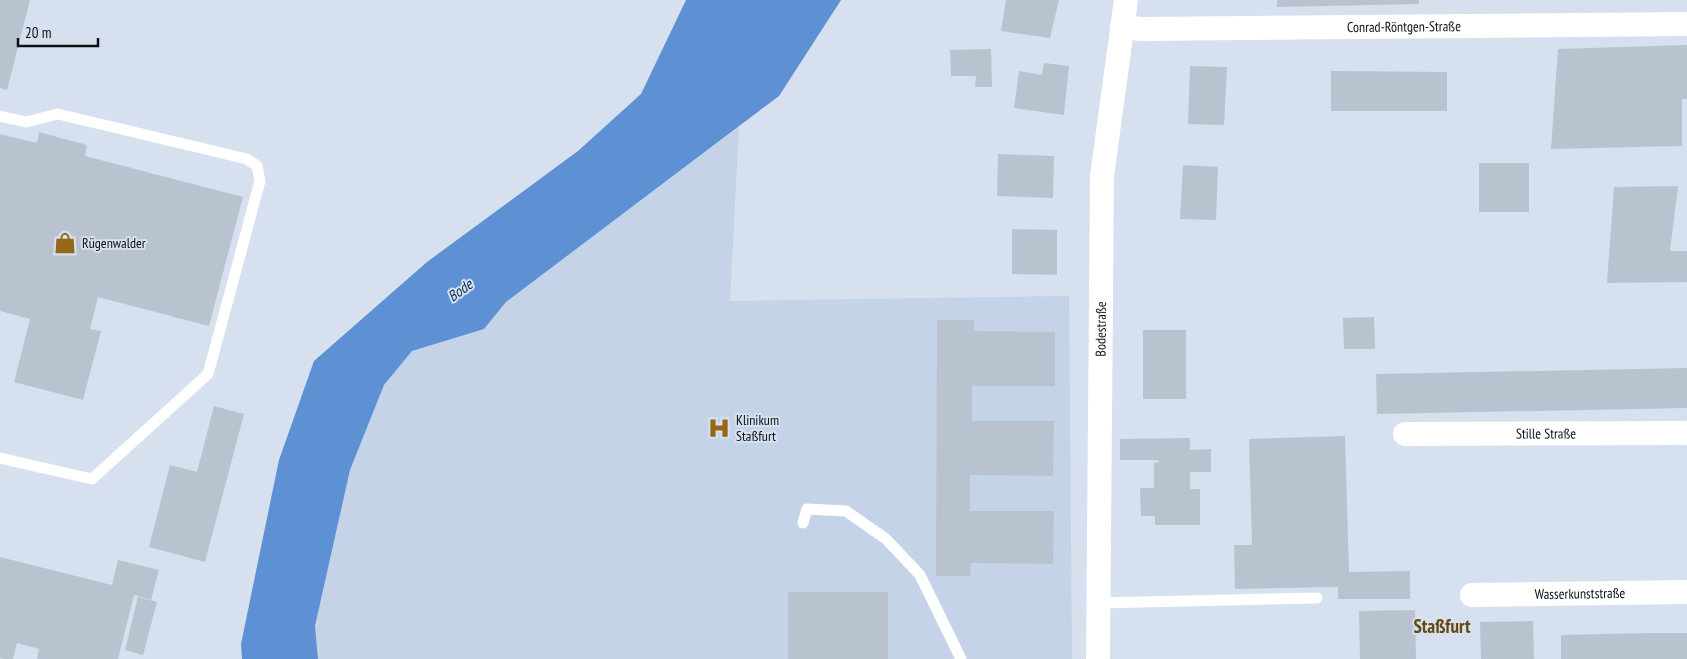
<svg xmlns="http://www.w3.org/2000/svg" width="1687" height="659" font-family="'PT Sans Narrow',sans-serif">
  <style>
    .built { fill: #c4d3e7 }
    .water { fill: #5e90d4 }
    .building { fill: #b9c3d0 }
    .lines { fill: none; stroke-linecap: round; stroke-linejoin: round }
    .lane { stroke: #fff; stroke-width: 11 }
    .street { stroke: #fff; stroke-width: 24 }
    .labels { text-anchor: middle; dominant-baseline: central; stroke-width: 4; stroke-linejoin: round; paint-order: stroke }
    .street-label { font-size: 14px; fill: #0d1115; stroke: #d6e0ee }
    .poi-label { font-size: 14px; fill: #0d1115; stroke: #d6e0ee; text-anchor: start }
    .water-label { font-size: 15px; font-style: italic; fill: #062853; stroke: #d6e0ee }
    .district-label { font-size: 19px; font-weight: bold; fill: #674712; stroke: #d6e0ee }
  </style>
  <rect width="100%" height="100%" fill="#d6e0ee"/>
  <path class="built" d="M 739,127 L 730,301 L 1069,296 L 1072,659 L 318,659 L 315,626 L 350,470 L 384,385 L 412,351 L 484,329 L 506,302 Z"/>
  <path class="water" d="M 686,0 L 841,0 L 779,96 L 506,302 L 484,329 L 412,351 L 384,385 L 350,470 L 315,626 L 318,659 L 242,659 L 241,644 L 279,460 L 314,361 L 427,262 L 578,151 L 641,94 Z"/>
  <path class="building" d="M 0,0 L 30,0 L 7,90 L 0,88 Z
    M 1006,0 L 1059,0 L 1050,38 L 1001,31 Z
    M 1277,0 L 1419,0 L 1419,4 L 1277,7 Z
    M 1687,45 L 1687,99 L 1682,99 L 1682,146 L 1551,149 L 1558,49 Z
    M 991,49 L 992,87 L 975,87 L 976,76 L 951,76 L 950,50 Z
    M 1044,63 L 1069,66 L 1064,115 L 1014,108 L 1019,71 L 1042,75 Z
    M 1190,66 L 1227,67 L 1224,125 L 1188,124 Z
    M 1331,71 L 1447,72 L 1447,111 L 1331,111 Z
    M 39,132 L 87,145 L 85,156 L 243,197 L 209,326 L 98,297 L 90,329 L 101,331 L 83,400 L 14,382 L 30,319 L 0,311 L 0,134 L 37,143 Z
    M 998,154 L 1054,156 L 1053,198 L 997,196 Z
    M 1479,163 L 1529,163 L 1529,212 L 1479,212 Z
    M 1183,165 L 1218,167 L 1216,220 L 1180,219 Z
    M 1678,186 L 1670,251 L 1687,251 L 1687,282 L 1607,283 L 1614,187 Z
    M 1012,229 L 1057,230 L 1057,275 L 1012,274 Z
    M 1374,317 L 1375,349 L 1344,349 L 1343,318 Z
    M 937,320 L 974,320 L 974,331 L 1055,332 L 1055,386 L 972,386 L 972,421 L 1054,421 L 1053,476 L 970,475 L 970,511 L 1054,511 L 1053,564 L 971,563 L 970,576 L 936,576 Z
    M 1143,330 L 1186,330 L 1186,399 L 1143,399 Z
    M 1687,368 L 1687,408 L 1377,414 L 1376,374 Z
    M 214,406 L 244,414 L 205,562 L 149,547 L 170,465 L 197,472 Z
    M 1345,436 L 1349,572 L 1410,571 L 1410,599 L 1338,599 L 1338,587 L 1235,589 L 1234,545 L 1252,545 L 1249,439 Z
    M 1190,438 L 1190,450 L 1211,449 L 1211,472 L 1190,472 L 1190,489 L 1200,489 L 1200,525 L 1155,525 L 1155,516 L 1141,516 L 1140,488 L 1154,488 L 1154,463 L 1159,462 L 1158,460 L 1120,460 L 1120,439 Z
    M 0,557 L 112,585 L 118,560 L 159,570 L 151,600 L 134,595 L 118,659 L 37,659 L 39,649 L 17,643 L 13,659 L 5,659 L 0,658 Z
    M 788,592 L 888,592 L 888,659 L 788,659 Z
    M 138,597 L 157,602 L 143,655 L 125,650 Z
    M 1415,610 L 1416,659 L 1360,659 L 1359,611 Z
    M 1533,621 L 1534,659 L 1481,659 L 1480,622 Z
    M 1650,633 L 1687,633 L 1687,659 L 1561,659 L 1561,635 Z"/>
  <g class="lines">
    <path class="lane" d="M 0,116 L 26,122 L 58,114 L 247,159 L 257,166 L 260,181 L 208,374 L 92,479 L 0,458
      M 803,523 L 807,509 L 846,511 L 886,539 L 920,575 L 961,659
      M 1099,603 L 1317,598"/>
    <g class="street">
      <path id="s1" d="M 1122,27 L 1141,29 L 1687,24"/>
      <path id="s2" d="M 1405,434 L 1687,433"/>
      <path id="s3" d="M 1472,595 L 1687,592"/>
      <path id="s4" d="M 1098,659 L 1102,176 L 1126,0"/>
    </g>
  </g>
  <defs>
    <g id="shop-bare" transform="scale(1.725)"><path d="M-5-2.5h2.3a2.7 3.5 0 0 1 5.4 0H5L5.5 6h-11ZM-1.5-2.5h3a1.5 2.3 0 0 0-3 0Z" fill="#956716" stroke="#d6e0ee" stroke-width="2.5" paint-order="stroke"/></g>
    <g id="hospital-bare" transform="scale(1.725)"><path d="M-5-5h3v3.5h4V-5h3V5h-3V1.5h-4V5h-3Z" fill="#956716" stroke="#d6e0ee" stroke-width="2.5" paint-order="stroke"/></g>
  </defs>
  <g fill-rule="evenodd">
    <use href="#shop-bare" x="65" y="243"/>
    <use href="#hospital-bare" x="719" y="428"/>
  </g>
  <g class="labels">
    <g class="street-label">
      <text stroke="none"><textPath href="#s1" startOffset="282">Conrad-Röntgen-Straße</textPath></text>
      <text stroke="none"><textPath href="#s4" startOffset="330">Bodestraße</textPath></text>
      <text stroke="none"><textPath href="#s2" startOffset="141">Stille Straße</textPath></text>
      <text stroke="none"><textPath href="#s3" startOffset="108">Wasserkunststraße</textPath></text>
    </g>
    <g class="poi-label">
      <text x="82" y="243">Rügenwalder</text>
      <text x="736" y="420">Klinikum<tspan x="736" dy="16">Staßfurt</tspan></text>
    </g>
    <g class="water-label">
      <text transform="translate(460 290) rotate(-36)">Bode</text>
    </g>
    <g class="district-label">
      <text x="1442" y="626">Staßfurt</text>
    </g>
  </g>
  <path d="M18 38v8h80v-8" fill="none" stroke="#0d1115" stroke-width="2.5"/>
  <text x="25" y="38" font-size="15" fill="#0d1115" stroke="#d6e0ee" stroke-width="4" paint-order="stroke">20 m</text>
</svg>
